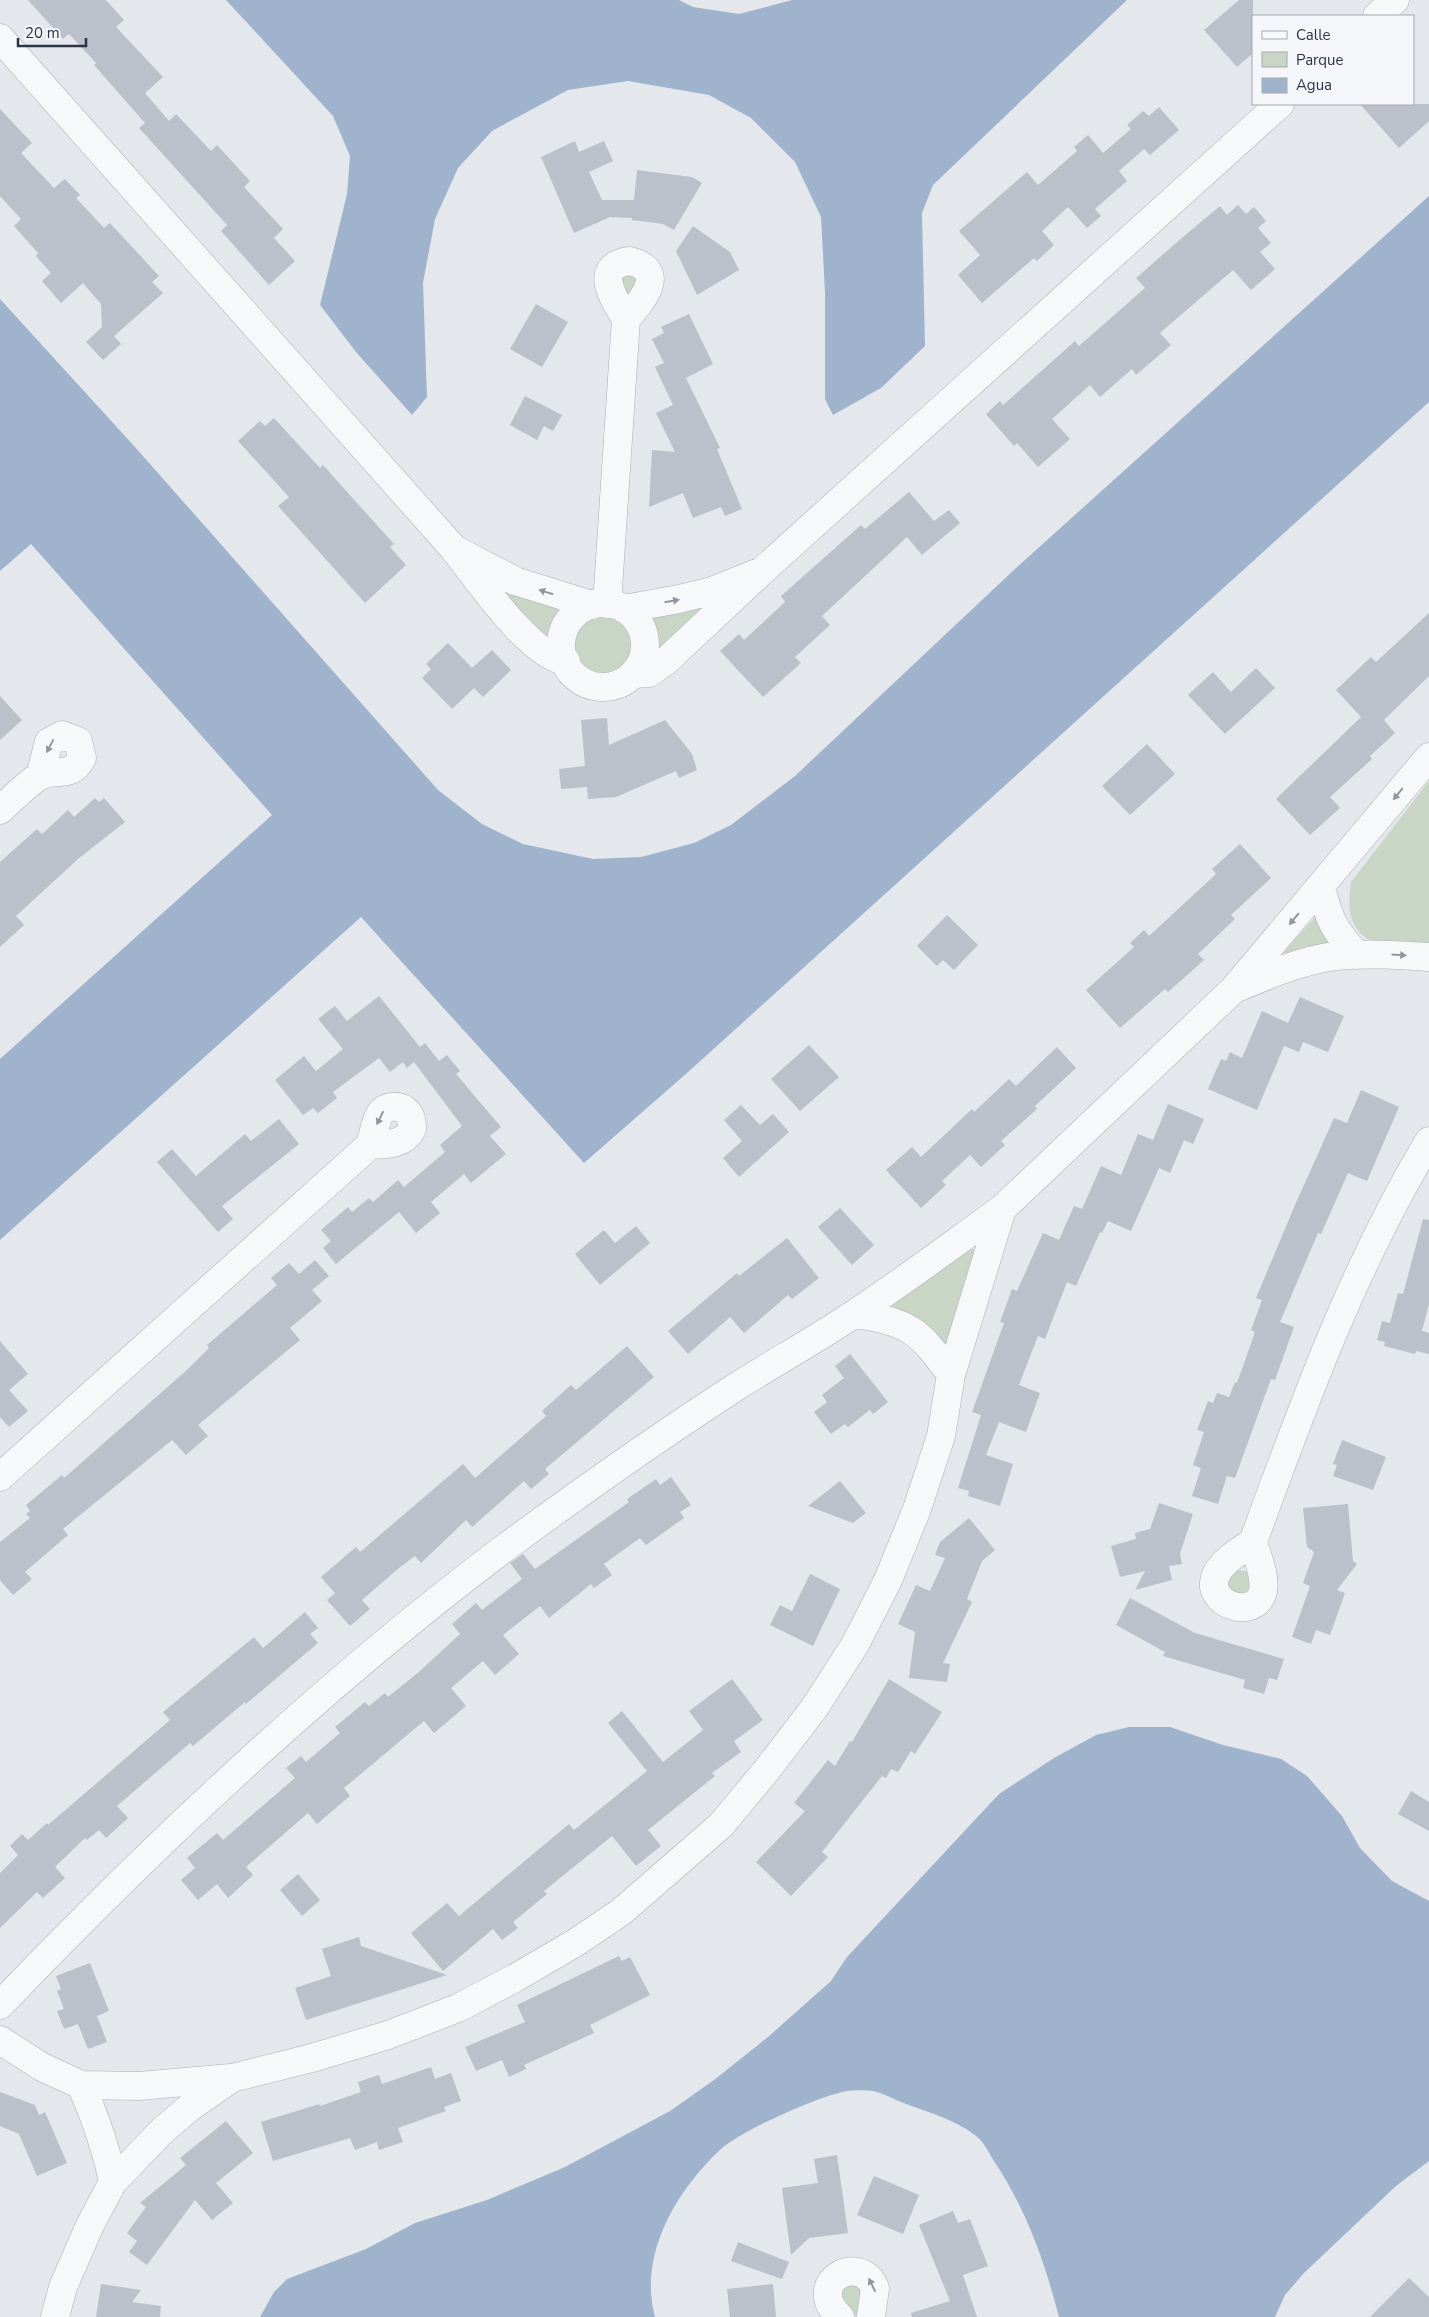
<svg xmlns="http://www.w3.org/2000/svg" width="1429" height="2317" font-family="'Nunito Sans',sans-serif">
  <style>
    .green { fill: #c9d6c5 }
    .water { fill: #9fb4cc }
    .building { fill: #bbc0ca }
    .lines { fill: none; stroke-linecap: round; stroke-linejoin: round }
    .minor-casing { stroke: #a9aeb7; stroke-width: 29 }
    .minor { stroke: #f7f8fa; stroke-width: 28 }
    .oneway { fill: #9196a0 }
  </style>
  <rect width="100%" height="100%" fill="#e4e7ec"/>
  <path class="green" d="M 618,274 L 640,276 L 629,296 L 625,295 Z
    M 499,589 L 567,612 L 556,623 L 552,650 Z
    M 714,598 L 654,657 L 652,631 L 643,615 Z
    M572 647a32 32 0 1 1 64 0a32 32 0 1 1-64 0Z
    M 1429,781 L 1429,952 L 1367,939 C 1347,924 1348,905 1351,882 Z
    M 1315,917 L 1339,951 L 1274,963 Z
    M 969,1246 L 980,1254 L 945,1345 L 892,1315 L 893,1301 Z
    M 1238,1570 L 1250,1572 L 1258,1591 L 1231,1599 L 1226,1580 Z
    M 845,2285 L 862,2285 L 858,2316 L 853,2316 L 839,2293 Z"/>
  <path class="water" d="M 226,0 L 679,0 L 693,7 L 739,14 L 792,0 L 1127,0 L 933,185 L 922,213 L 925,346 L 881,388 L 833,415 L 825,399 L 825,292 L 821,217 L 795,162 L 751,118 L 709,95 L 628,81 L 568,90 L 492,131 L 458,168 L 435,219 L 423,283 L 427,397 L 412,415 L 356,352 L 320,305 L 347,194 L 350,156 L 333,116 Z
    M 1429,196 L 1429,402 L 687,1073 L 584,1163 L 361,917 L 0,1240 L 0,1059 L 272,815 L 31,544 L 0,571 L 0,299 L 135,447 L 438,790 L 482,824 L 523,844 L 593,859 L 641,857 L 694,843 L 731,825 L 795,776 L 1016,568 Z
    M 1129,1727 L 1170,1727 L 1223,1745 L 1281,1759 L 1307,1776 L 1342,1816 L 1360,1848 L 1392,1881 L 1429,1901 L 1429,2161 L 1396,2186 L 1304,2273 L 1285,2295 L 1275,2317 L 1059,2317 C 1044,2260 1027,2211 994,2161 C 989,2153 984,2142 976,2136 C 955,2119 927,2112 901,2102 C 892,2098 882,2093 873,2091 C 866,2090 854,2090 847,2091 C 819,2096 740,2131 720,2150 C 676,2191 638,2255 655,2317 L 260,2317 L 274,2292 L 287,2279 L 366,2249 L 415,2223 L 487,2200 L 565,2167 L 670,2111 L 714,2080 L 768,2037 L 831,1981 L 847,1957 L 999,1794 L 1054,1758 L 1096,1735 Z"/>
  <path class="building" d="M 28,0 L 106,0 L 124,20 L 116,27 L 163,77 L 145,93 L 169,121 L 176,114 L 211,151 L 217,145 L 250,181 L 244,187 L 283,229 L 274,238 L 295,261 L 269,285 L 221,231 L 227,225 L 139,128 L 145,123 L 94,65 L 96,63 L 69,34 L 63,39 Z
    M 1239,0 L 1253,0 L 1253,53 L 1237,67 L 1204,30 Z
    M 1360,104 L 1429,104 L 1429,121 L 1399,148 Z
    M 1159,107 L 1179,130 L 1150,155 L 1144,149 L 1119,171 L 1127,181 L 1095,209 L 1101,216 L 1087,228 L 1068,207 L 1042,231 L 1054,245 L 1037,261 L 1034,258 L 982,303 L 958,275 L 980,255 L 959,231 L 1027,172 L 1038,185 L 1077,151 L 1074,147 L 1088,135 L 1103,153 L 1131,129 L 1127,125 L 1143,111 L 1149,116 Z
    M 0,109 L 32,143 L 21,153 L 54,188 L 65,179 L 80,195 L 76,198 L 104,228 L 110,223 L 159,276 L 152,282 L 163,293 L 114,336 L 121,344 L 103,360 L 86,342 L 102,327 L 101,304 L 83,283 L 61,303 L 42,281 L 51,273 L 36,256 L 38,253 L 14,226 L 21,219 L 0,196 Z
    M 575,141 L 579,152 L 604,141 L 613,161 L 589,172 L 602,200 L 634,200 L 637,170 L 692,177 L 702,183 L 674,230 L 663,224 L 632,220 L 632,218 L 610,217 L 574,233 L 541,157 Z
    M 1238,205 L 1246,214 L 1254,207 L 1266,221 L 1258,228 L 1271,243 L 1260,252 L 1275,269 L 1251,290 L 1233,270 L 1160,333 L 1171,345 L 1136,375 L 1132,369 L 1100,397 L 1090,385 L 1052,419 L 1070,439 L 1038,467 L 1017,443 L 1014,446 L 986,414 L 1000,401 L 1003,405 L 1075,341 L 1079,346 L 1145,288 L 1136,278 L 1183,237 L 1220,206 L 1227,215 Z
    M 693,226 L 730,252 L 739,270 L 697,295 L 676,251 Z
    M 536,304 L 568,322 L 542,367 L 510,349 Z
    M 689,314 L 713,364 L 686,378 L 720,448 L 717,449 L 742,509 L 725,516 L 721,507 L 693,518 L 683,493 L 649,507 L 652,450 L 675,452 L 656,413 L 673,405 L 655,367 L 664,363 L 652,339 L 664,333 L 661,327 Z
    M 525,396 L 562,415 L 553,431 L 544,426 L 537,440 L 510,425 Z
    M 274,418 L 320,468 L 323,465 L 366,513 L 394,544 L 390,547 L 406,565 L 365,603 L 278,506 L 289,497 L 238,441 L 260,421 L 265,426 Z
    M 909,492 L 934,521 L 949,510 L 960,523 L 922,555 L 907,537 L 822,616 L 830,625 L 795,657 L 801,663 L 763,697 L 720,651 L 739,634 L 744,640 L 785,602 L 781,596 L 861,525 L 865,529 Z
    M 1429,613 L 1429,676 L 1384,720 L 1395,733 L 1370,756 L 1372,759 L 1330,797 L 1340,808 L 1310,835 L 1276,799 L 1361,717 L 1336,690 L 1371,657 L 1376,662 Z
    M 448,643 L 472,668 L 492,650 L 511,670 L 483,697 L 474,688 L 452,709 L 422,678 L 431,669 L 426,664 Z
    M 1256,668 L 1275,688 L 1225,734 L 1188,695 L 1213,672 L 1231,692 Z
    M 0,696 L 22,720 L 0,740 Z
    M 607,718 L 609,745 L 665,720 L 692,754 L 697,770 L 679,778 L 676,771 L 616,797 L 588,799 L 587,787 L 561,789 L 559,769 L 585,766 L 581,720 Z
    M 1147,744 L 1175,774 L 1130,815 L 1102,786 Z
    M 95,798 L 99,802 L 104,798 L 125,822 L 78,859 L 16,916 L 24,925 L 0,947 L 0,862 L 37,829 L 42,834 L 68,810 L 74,817 Z
    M 1240,844 L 1271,878 L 1231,915 L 1235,919 L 1198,954 L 1204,960 L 1168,992 L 1165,989 L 1120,1028 L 1086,990 L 1134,947 L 1130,943 L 1144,930 L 1149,936 L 1216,874 L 1212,869 Z
    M 947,915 L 978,945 L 954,970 L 943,960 L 937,966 L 917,946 Z
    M 379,996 L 420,1047 L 425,1043 L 439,1061 L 447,1055 L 460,1071 L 456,1074 L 501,1127 L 490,1136 L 506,1154 L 471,1183 L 464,1174 L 431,1202 L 440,1213 L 416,1233 L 399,1212 L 336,1264 L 323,1248 L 331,1241 L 321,1230 L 348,1207 L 352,1212 L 369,1198 L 373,1202 L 398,1180 L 404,1187 L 445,1152 L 440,1145 L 462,1126 L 414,1062 L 407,1068 L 403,1062 L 390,1072 L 379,1058 L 333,1092 L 337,1098 L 318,1113 L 313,1108 L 303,1115 L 275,1080 L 304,1056 L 316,1071 L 343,1049 L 318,1019 L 335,1006 L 347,1021 Z
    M 1300,997 L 1344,1016 L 1328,1052 L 1303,1042 L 1299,1052 L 1284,1046 L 1257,1110 L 1208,1089 L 1221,1059 L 1226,1061 L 1230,1052 L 1242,1058 L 1262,1011 L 1288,1023 Z
    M 809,1045 L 839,1077 L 800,1111 L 771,1079 Z
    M 1057,1047 L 1076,1068 L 1035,1106 L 1037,1109 L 1001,1141 L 1005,1145 L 981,1167 L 970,1155 L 942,1181 L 946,1185 L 921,1208 L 886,1170 L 912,1147 L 921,1157 L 972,1109 L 974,1112 L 1009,1079 L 1016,1086 Z
    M 1361,1090 L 1399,1107 L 1367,1181 L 1348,1173 L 1321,1234 L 1318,1233 L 1280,1322 L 1294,1327 L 1275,1380 L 1271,1379 L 1235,1478 L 1227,1476 L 1218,1504 L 1192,1496 L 1201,1468 L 1193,1465 L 1204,1432 L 1197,1430 L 1208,1401 L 1213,1403 L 1217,1393 L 1229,1397 L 1235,1382 L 1237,1383 L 1255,1332 L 1251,1330 L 1262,1300 L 1256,1298 L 1295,1205 L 1334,1118 L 1347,1123 Z
    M 1168,1104 L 1204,1119 L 1193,1144 L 1184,1140 L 1170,1173 L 1159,1168 L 1131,1231 L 1108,1221 L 1102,1233 L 1100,1232 L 1076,1286 L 1067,1282 L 1045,1339 L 1038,1336 L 1019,1385 L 1040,1393 L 1026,1432 L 999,1422 L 986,1455 L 1013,1464 L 1000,1506 L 968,1496 L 969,1491 L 958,1488 L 981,1415 L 972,1412 L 1004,1323 L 1000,1322 L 1012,1289 L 1017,1291 L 1043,1233 L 1059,1240 L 1074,1206 L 1082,1209 L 1101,1166 L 1121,1175 L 1138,1134 L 1153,1140 Z
    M 741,1105 L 760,1125 L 773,1114 L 789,1132 L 739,1177 L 723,1158 L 742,1141 L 724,1120 Z
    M 279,1119 L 299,1144 L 222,1206 L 233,1219 L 218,1232 L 157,1162 L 172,1149 L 196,1176 L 245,1134 L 251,1141 Z
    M 840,1208 L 874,1245 L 852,1265 L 818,1227 Z
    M 1423,1219 L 1429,1220 L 1429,1304 L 1422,1331 L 1429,1333 L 1429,1354 L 1416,1351 L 1415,1354 L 1384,1346 L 1385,1342 L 1377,1340 L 1382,1321 L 1390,1323 L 1398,1293 L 1403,1294 Z
    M 636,1226 L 650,1243 L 600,1285 L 575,1254 L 604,1230 L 615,1243 Z
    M 787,1238 L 819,1278 L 792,1299 L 788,1295 L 744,1333 L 730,1317 L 688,1354 L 668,1331 L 737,1273 L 739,1276 Z
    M 315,1260 L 329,1276 L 312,1290 L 322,1301 L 290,1328 L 300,1340 L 198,1425 L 208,1436 L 186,1455 L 172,1440 L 63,1529 L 68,1535 L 25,1572 L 32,1579 L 13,1595 L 0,1580 L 0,1542 L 30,1518 L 26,1514 L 30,1511 L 26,1505 L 62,1475 L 64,1478 L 187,1370 L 209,1348 L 207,1345 L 277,1285 L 271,1278 L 289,1263 L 299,1274 Z
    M 0,1341 L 28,1374 L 9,1390 L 28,1411 L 9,1427 L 0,1417 Z
    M 627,1346 L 654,1377 L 545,1469 L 549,1474 L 531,1489 L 524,1481 L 472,1527 L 466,1520 L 421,1563 L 415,1556 L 399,1568 L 362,1600 L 370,1609 L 350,1626 L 327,1600 L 335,1593 L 321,1577 L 356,1547 L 360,1552 L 463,1464 L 475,1478 L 546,1416 L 542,1411 L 571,1385 L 576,1390 Z
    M 850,1354 L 888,1402 L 873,1414 L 870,1410 L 848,1427 L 845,1424 L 831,1434 L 814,1412 L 827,1402 L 822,1395 L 844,1378 L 835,1366 Z
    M 1342,1440 L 1386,1457 L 1373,1490 L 1333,1476 L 1337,1465 L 1333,1464 Z
    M 671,1477 L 691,1505 L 680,1512 L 684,1518 L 646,1545 L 640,1538 L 604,1564 L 612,1575 L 594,1588 L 591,1584 L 549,1618 L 540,1606 L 503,1635 L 519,1654 L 495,1675 L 483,1661 L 451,1688 L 466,1706 L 434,1733 L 424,1721 L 344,1788 L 350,1796 L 317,1824 L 308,1813 L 246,1867 L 253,1875 L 228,1898 L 217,1884 L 198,1900 L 181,1880 L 195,1868 L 187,1858 L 217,1833 L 223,1840 L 295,1778 L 286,1768 L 301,1756 L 306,1762 L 340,1733 L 335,1727 L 365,1702 L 369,1706 L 385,1693 L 388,1697 L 420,1671 L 460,1634 L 452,1624 L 476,1603 L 482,1610 L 522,1579 L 510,1563 L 523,1554 L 535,1569 L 629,1502 L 627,1499 L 656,1479 L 660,1485 Z
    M 840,1481 L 866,1513 L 853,1523 L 808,1506 Z
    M 1159,1503 L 1193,1514 L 1180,1554 L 1182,1564 L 1169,1566 L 1172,1580 L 1135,1590 L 1145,1571 L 1120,1577 L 1111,1546 L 1136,1539 L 1135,1533 L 1150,1529 Z
    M 1348,1504 L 1353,1561 L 1357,1564 L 1337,1590 L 1345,1593 L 1330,1635 L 1316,1630 L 1311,1644 L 1292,1637 L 1310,1586 L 1303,1583 L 1314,1552 L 1307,1547 L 1303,1508 Z
    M 969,1518 L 995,1550 L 982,1561 L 967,1599 L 972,1602 L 943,1663 L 950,1664 L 947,1682 L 909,1678 L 915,1632 L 898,1624 L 916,1585 L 930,1591 L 945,1558 L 935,1555 L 940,1542 Z
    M 810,1574 L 840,1589 L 813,1646 L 770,1625 L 780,1605 L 792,1611 Z
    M 1130,1598 L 1195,1633 L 1284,1659 L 1277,1680 L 1269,1678 L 1264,1694 L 1243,1688 L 1245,1680 L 1163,1656 L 1165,1652 L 1116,1625 Z
    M 305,1612 L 318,1628 L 310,1634 L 318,1643 L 246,1704 L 245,1702 L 193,1746 L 190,1743 L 117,1806 L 128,1818 L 106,1838 L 99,1830 L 87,1840 L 85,1838 L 55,1867 L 65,1878 L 43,1898 L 37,1892 L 0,1928 L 0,1873 L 18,1855 L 10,1846 L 22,1834 L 28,1840 L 47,1823 L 48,1825 L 170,1720 L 163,1712 L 254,1637 L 263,1648 Z
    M 732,1679 L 763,1720 L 734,1741 L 741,1752 L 712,1773 L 715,1776 L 648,1830 L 661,1846 L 636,1866 L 612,1836 L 544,1891 L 547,1894 L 513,1922 L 518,1928 L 502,1940 L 493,1929 L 443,1971 L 411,1933 L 447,1903 L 459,1916 L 569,1824 L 574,1830 L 647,1771 L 608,1723 L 622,1711 L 663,1762 L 703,1730 L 689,1711 Z
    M 889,1679 L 942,1712 L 915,1754 L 911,1751 L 898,1772 L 891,1769 L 886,1778 L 882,1776 L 822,1852 L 828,1857 L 791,1896 L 756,1862 L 805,1811 L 794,1803 L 828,1760 L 835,1766 L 850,1741 L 852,1742 Z
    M 1411,1791 L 1429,1802 L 1429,1831 L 1398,1814 Z
    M 298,1874 L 320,1900 L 302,1916 L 280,1890 Z
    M 359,1937 L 361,1946 L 447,1975 L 306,2020 L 295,1988 L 331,1976 L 322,1949 Z
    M 619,1956 L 622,1961 L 630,1957 L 650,1995 L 590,2025 L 594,2033 L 524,2065 L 526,2069 L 509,2077 L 502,2060 L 476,2071 L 465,2047 L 525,2022 L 517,2005 Z
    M 90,1963 L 109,2011 L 97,2016 L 107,2042 L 88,2049 L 78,2024 L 64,2029 L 57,2011 L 64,2009 L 57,1991 L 61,1989 L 56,1976 Z
    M 431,2067 L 435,2079 L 451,2073 L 461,2101 L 444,2107 L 446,2111 L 398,2128 L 403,2142 L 379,2150 L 377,2142 L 355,2150 L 350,2138 L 273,2161 L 261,2122 L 319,2104 L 320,2106 L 361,2092 L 358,2082 L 379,2075 L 382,2084 Z
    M 0,2092 L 35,2105 L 39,2115 L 45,2112 L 67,2163 L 37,2176 L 19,2134 L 0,2126 Z
    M 226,2121 L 253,2153 L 216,2183 L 233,2203 L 212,2220 L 195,2200 L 147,2265 L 129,2252 L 137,2241 L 127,2233 L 146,2207 L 140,2203 L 186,2165 L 180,2158 Z
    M 837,2155 L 848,2233 L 809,2238 L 791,2255 L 782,2188 L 818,2183 L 814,2159 Z
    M 874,2176 L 919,2195 L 903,2234 L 857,2215 Z
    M 953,2211 L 958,2223 L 970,2219 L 988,2266 L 963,2275 L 977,2317 L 912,2317 L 911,2313 L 950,2301 L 919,2225 Z
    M 738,2242 L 789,2262 L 782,2279 L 731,2261 Z
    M 1409,2278 L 1429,2297 L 1429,2317 L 1370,2317 Z
    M 101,2284 L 141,2290 L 132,2302 L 161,2306 L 160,2317 L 96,2317 Z
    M 773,2284 L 776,2317 L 730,2317 L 727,2289 Z"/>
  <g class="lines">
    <g class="minor-casing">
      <path id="minor" d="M 1377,16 L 1395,0
        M 0,38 L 454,549
        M 630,261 C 669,271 641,302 626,319 C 614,299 591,266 630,261 Z
        M 762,571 L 1280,104
        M561 645a42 42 0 1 1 84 0a42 42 0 1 1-84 0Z
        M 607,604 L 626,319
        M 624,609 L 679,599 L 712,591 L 762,571 L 666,661 L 649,673 L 633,674
        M 566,661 C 531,658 476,577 454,549 L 515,581 L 592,605
        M 0,810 C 12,799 25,786 38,777 C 54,767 71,780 82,758 L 78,741 L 62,735 L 49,742 L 40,776
        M 1321,887 C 1329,920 1334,930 1357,955
        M 1239,987 C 1270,974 1303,960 1336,956 C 1367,953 1398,955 1429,957
        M 854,1314 C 909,1322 919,1330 951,1375
        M 0,1477 L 370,1145 C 373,1136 375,1122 380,1114 C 386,1104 402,1105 408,1113 C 412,1118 412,1124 412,1129 C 404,1145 387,1144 370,1145
        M 1253,1542 C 1304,1403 1352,1269 1429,1141
        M 1253,1542 C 1257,1556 1266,1576 1263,1591 C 1256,1622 1203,1604 1216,1575 C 1222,1561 1241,1550 1253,1542 Z
        M 0,2005 C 157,1841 324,1684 506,1547 C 582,1491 660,1436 739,1385 C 777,1361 817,1339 854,1314 C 904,1281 953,1244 1002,1209
        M 0,2040 L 42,2067 L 81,2085 C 95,2117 106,2147 113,2182
        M 81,2085 L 139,2086 L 231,2078
        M 55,2317 L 63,2287 L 90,2225 L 113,2182 L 162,2131 L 189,2108 L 232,2078 L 312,2058 L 388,2035 L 458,2008 L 515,1978 L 575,1943 L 621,1912 L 721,1825 L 766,1771 L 815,1707 L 856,1643 L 888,1580 L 917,1509 L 941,1436 L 951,1375 L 1002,1209 L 1233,990 L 1429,757
        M 840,2317 C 803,2283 860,2251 875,2288 L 871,2317"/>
    </g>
    <use href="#minor" class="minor"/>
  </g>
  <defs><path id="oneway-solid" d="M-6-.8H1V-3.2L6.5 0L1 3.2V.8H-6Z" transform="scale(1.25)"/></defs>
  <g class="oneway">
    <use href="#oneway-solid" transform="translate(546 592) rotate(-163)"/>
    <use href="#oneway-solid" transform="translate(672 601) rotate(-10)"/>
    <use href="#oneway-solid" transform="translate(50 746) rotate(118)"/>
    <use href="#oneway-solid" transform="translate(1398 794) rotate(129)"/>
    <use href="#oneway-solid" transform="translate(1294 919) rotate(130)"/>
    <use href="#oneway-solid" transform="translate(1399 955) rotate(4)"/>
    <use href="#oneway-solid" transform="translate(380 1118) rotate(116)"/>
    <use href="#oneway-solid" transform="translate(872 2285) rotate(-116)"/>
  </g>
  <rect x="1252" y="15" width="162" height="90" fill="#f4f6f9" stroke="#a4a8b1"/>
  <rect x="1262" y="31" width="25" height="8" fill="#f7f8fa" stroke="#a4a8b1"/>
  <text x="1296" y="40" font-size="15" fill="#2b3445">Calle</text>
  <rect x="1262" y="52" width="25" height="15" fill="#c9d6c5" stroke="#a4a8b1"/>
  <text x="1296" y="65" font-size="15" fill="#2b3445">Parque</text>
  <rect x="1262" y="78" width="25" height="15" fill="#9fb4cc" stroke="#a4a8b1"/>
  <text x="1296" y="90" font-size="15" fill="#2b3445">Agua</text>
  <path d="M18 38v8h68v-8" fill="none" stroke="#2b3445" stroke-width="2.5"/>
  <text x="25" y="38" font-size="15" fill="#2b3445" stroke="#f4f6f9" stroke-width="4" paint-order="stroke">20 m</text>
</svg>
